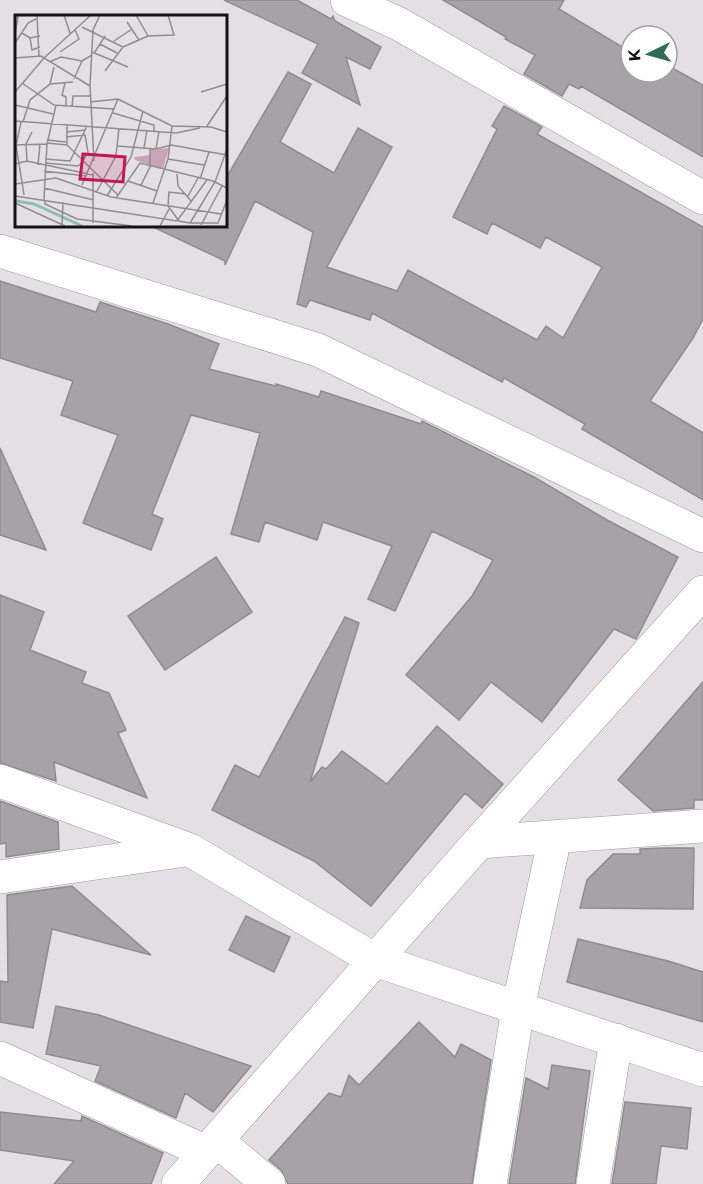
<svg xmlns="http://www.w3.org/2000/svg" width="703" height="1184" font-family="Montserrat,sans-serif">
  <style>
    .building { fill: #a7a2a5; stroke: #908c8e; stroke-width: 1.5 }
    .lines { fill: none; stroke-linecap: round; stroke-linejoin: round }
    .street-casing { stroke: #9e999c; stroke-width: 34 }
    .street { stroke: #fff; stroke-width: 33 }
    .inset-river { fill: none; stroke: #8dc0ab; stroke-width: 3 }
    .inset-road { fill: none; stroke: #908d8f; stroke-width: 1.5 }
    .view { fill: #c2185b; fill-opacity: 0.15; stroke: #c2185b; stroke-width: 3 }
    .inset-edge { fill: none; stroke: #131213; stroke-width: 3 }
  </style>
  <rect width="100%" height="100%" fill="#e4dfe2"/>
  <path class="building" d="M 224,0 L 297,0 L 331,19 L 333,16 L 335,21 L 381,47 L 370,69 L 346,57 L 360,105 L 302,73 L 318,44 Z
    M 443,0 L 564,0 L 559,9 L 627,50 L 631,44 L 631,72 L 667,72 L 667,65 L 703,85 L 703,157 L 581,86 L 579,89 L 569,84 L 562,96 L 524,74 L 535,55 L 505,39 L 506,37 Z
    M 288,72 L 311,84 L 280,142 L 334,173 L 358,128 L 392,147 L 327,267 L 397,291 L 408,270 L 537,340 L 546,326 L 563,338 L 602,267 L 546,237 L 540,248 L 492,223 L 487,234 L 453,217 L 497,129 L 492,126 L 504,106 L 542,127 L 537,134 L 703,227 L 703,319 L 693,338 L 650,401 L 703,433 L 703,500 L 582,429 L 585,424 L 504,378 L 502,382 L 372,313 L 370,320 L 310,300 L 306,307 L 297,304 L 313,232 L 255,201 L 225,265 L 225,261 L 149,225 L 225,225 L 225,180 Z
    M 0,281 L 96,312 L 100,302 L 168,324 L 219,344 L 209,369 L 276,386 L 276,384 L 319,397 L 321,391 L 421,424 L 422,421 L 534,477 L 607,520 L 678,557 L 636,639 L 614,629 L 542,722 L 491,682 L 459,720 L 406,675 L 472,596 L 493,560 L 432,531 L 395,611 L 368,599 L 392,546 L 323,522 L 317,540 L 265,522 L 259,542 L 231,534 L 260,433 L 191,415 L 152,514 L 163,519 L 151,550 L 83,523 L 118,435 L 61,415 L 73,381 L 0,358 Z
    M 0,448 L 46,550 L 0,535 Z
    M 216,557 L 252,612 L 165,670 L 128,616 Z
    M 0,595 L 44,612 L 30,650 L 86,672 L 82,683 L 109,693 L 126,730 L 118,733 L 147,798 L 54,762 L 56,781 L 0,763 Z
    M 345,617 L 359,623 L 310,782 L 322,767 L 326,769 L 342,751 L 387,784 L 437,726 L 503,784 L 482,808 L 465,793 L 371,906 L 314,861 L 212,810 L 235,765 L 259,777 Z
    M 703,682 L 703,800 L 694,800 L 694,808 L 653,811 L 618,780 Z
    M 0,801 L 58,822 L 59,849 L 6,857 L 6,843 L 0,844 Z
    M 663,848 L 694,848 L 693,909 L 580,908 L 587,880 L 613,854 L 640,854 L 640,849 Z
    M 72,886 L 151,955 L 52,929 L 33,1028 L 0,1022 L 0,981 L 8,982 L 7,895 Z
    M 246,916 L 290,937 L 274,972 L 229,950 Z
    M 578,939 L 668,961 L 703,972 L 703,1022 L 567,982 Z
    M 56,1006 L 99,1015 L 251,1066 L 213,1112 L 185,1093 L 176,1118 L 95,1081 L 101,1066 L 46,1054 Z
    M 419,1022 L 455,1057 L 461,1044 L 491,1060 L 472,1184 L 288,1184 L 281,1170 L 269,1160 L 329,1093 L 341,1097 L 349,1075 L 359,1085 Z
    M 552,1065 L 590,1071 L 575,1184 L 509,1184 L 526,1078 L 548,1089 Z
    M 625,1102 L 691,1108 L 687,1149 L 661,1146 L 656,1184 L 612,1184 Z
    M 0,1112 L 81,1121 L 82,1116 L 163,1153 L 151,1184 L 54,1184 L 74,1161 L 0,1150 Z"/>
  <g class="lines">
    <g class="street-casing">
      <path id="street" d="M 347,0 L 399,24 L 703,198
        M 0,251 L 318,350 L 703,536
        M 0,781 L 190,850 L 375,960 L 703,1070
        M 479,842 L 703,826
        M 0,877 L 186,850
        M 0,1058 L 206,1152
        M 217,1141 L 269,1184
        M 178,1184 L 479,842 L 703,592
        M 490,1184 L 518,1008 L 555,837
        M 593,1184 L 616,1040"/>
    </g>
    <use href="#street" class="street"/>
  </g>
  <g transform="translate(15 15)">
    <rect width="212" height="212" fill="#e4dfe2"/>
    <path d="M 154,133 L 148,154 L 120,145 L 119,142 L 135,140 L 136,135 Z" fill="#c8a3ba"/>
    <path class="inset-river" d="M 1,186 L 19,189 L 67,211"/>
    <path class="inset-road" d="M 22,0 L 24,42M 49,0 L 55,18M 121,0 L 133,21M 0,3 L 3,2 L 0,18M 112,7 L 124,25M 67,12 L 108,32 L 90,56M 7,18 L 15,23 L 25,21M 15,23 L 17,35 L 25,32M 99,26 L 117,14M 0,28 L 13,8 L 21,4M 85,29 L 102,38M 108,32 L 133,21 L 159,20 L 153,0M 45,37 L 64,24 L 60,15M 77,37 L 113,52M 80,37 L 90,21M 0,43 L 26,41 L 75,71M 34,47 L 46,42 L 67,46 L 77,40M 59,64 L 67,46M 7,68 L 39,90 L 99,94M 50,68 L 47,80 L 51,82 L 51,92M 35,69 L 58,67M 0,77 L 29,43 L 76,0M 186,77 L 212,69M 75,87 L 103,84 L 157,111 L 153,144 L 138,188M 0,90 L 38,99M 57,92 L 58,81 L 76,81M 98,98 L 139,110 L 139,116M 0,106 L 161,118 L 185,113M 6,107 L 1,130 L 9,180M 8,107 L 15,85 L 35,69 L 39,52M 52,110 L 52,130 L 103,180M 157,111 L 196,112 L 212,117M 192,111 L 212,81M 51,117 L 71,115M 51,122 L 70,120 L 73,137 L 68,146M 32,125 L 51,127M 32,128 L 52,130M 1,130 L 32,129M 102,131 L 141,134 L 156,130 L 212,140M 129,133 L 132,115M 141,134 L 144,116M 30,144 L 55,146 L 72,111M 153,144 L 189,150M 12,146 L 11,129 L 17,117M 79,146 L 75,71 L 78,15 L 85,0M 30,148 L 63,151 L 69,146M 0,149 L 12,146 L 78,160M 23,150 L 25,129M 29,156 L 71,161M 162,159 L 163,171 L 177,187M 185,164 L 194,137M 113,166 L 142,176M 0,169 L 41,163 L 96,182 L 206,199M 67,170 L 103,84M 126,170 L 135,152 L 135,134M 29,173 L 79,185M 82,176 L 101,141 L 104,113M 171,179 L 154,177 L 153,191 L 164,206 L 175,208 L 203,208 L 212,185M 0,181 L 162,206 L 192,165M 92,181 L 116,142 L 128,96M 173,181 L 183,163M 101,183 L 125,148 L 198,166 L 212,173M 29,184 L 30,189 L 62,204 L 117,211M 29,184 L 32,129 L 41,90M 0,188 L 50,211M 78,208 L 78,158M 175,208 L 200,167 L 212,134M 47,210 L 48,187M 186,210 L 207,171M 145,211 L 154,194"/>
    <path class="view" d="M 68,139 L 110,142 L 108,167 L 65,164 Z"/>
    <rect width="212" height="212" class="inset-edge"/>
  </g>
  <g transform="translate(649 54) rotate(265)"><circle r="28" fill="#ffffff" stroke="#a1a0a1" stroke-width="1.5"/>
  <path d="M0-4.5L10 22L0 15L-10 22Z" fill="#2f6b55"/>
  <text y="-9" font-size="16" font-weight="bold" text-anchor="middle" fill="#131213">K</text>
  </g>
</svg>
